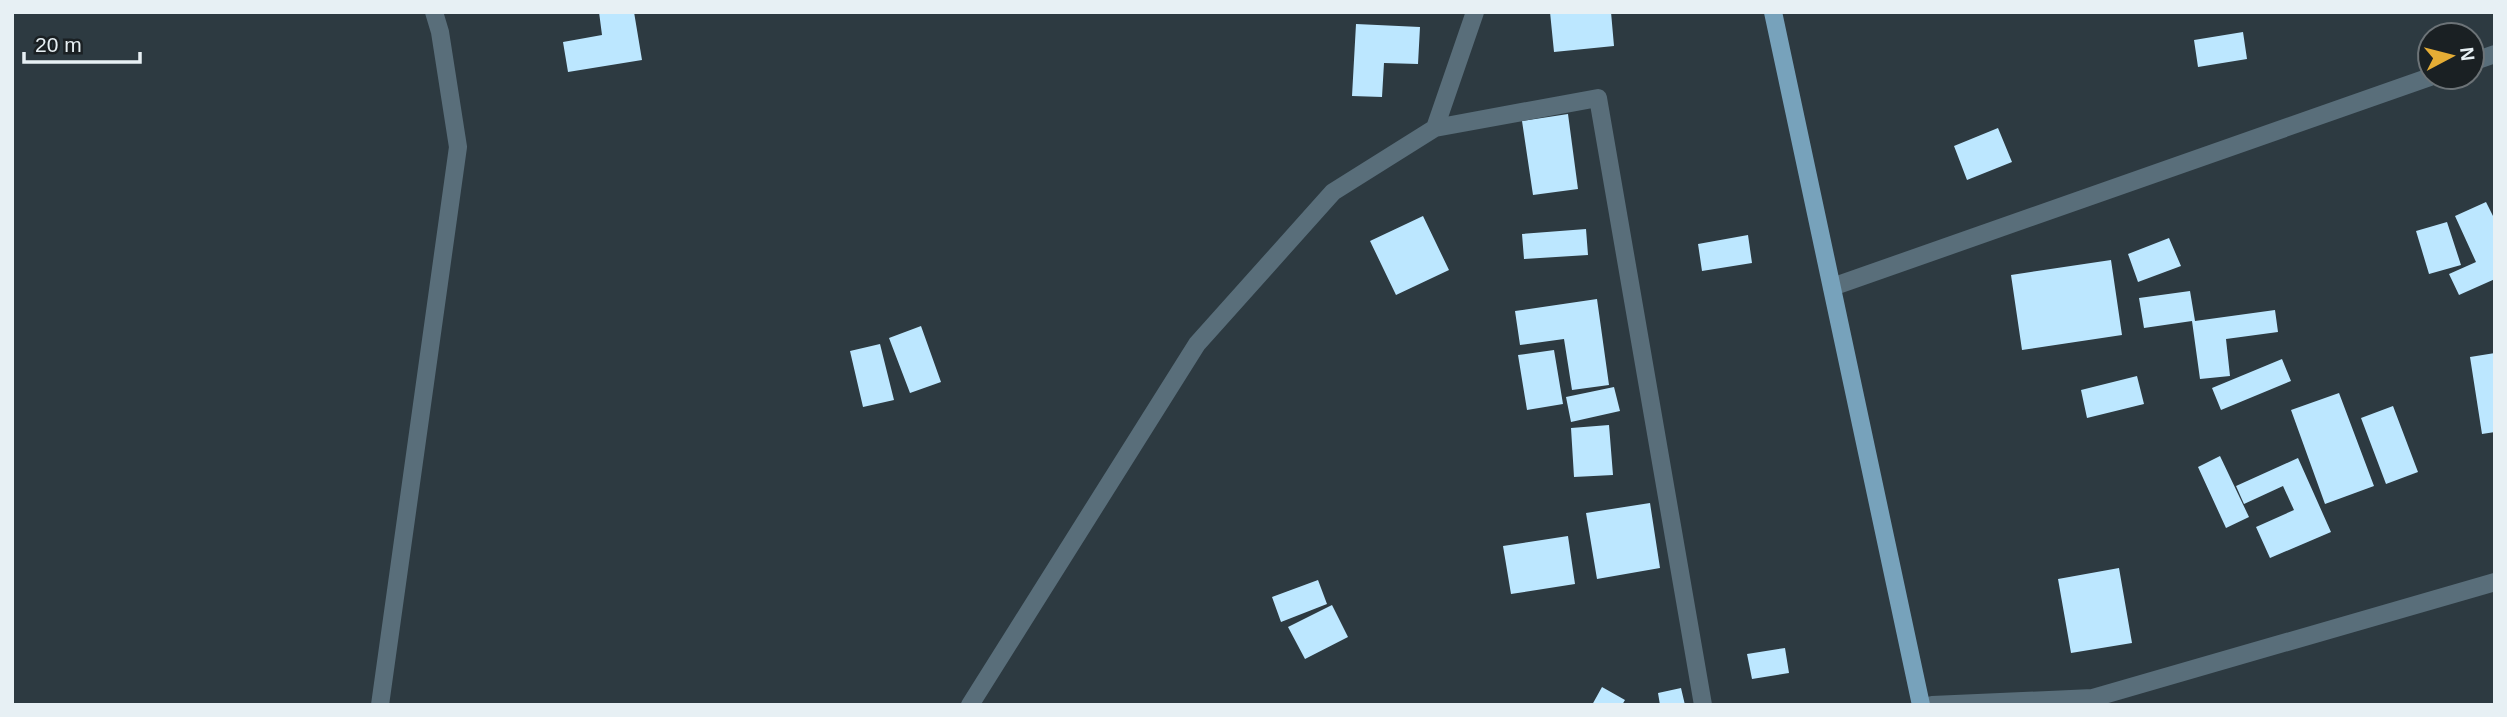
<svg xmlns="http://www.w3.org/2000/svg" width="2507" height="717" font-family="Helvetica,sans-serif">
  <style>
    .building { fill: #bce7ff }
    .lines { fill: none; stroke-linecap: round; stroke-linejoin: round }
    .minor { stroke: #596e7a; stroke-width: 18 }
    .major { stroke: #77a2bb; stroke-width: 18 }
  </style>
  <rect width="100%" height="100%" fill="#2d3a41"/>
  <path class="building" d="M 599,12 L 634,12 L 642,60 L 568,72 L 563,42 L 602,35 Z
    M 1550,12 L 1611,12 L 1614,46 L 1554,52 Z
    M 1356,24 L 1420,27 L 1418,64 L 1384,63 L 1382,97 L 1352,96 Z
    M 2243,32 L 2247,59 L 2198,67 L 2194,40 Z
    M 1568,114 L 1578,189 L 1533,195 L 1522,121 Z
    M 1998,128 L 2012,162 L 1967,180 L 1954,146 Z
    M 2486,202 L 2495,220 L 2495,279 L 2459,295 L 2449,274 L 2476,262 L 2455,216 Z
    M 1423,216 L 1449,270 L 1396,295 L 1370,241 Z
    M 2447,222 L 2461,265 L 2429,274 L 2416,231 Z
    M 1586,229 L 1588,255 L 1524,259 L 1522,234 Z
    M 1748,235 L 1752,263 L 1702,271 L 1698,244 Z
    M 2169,238 L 2181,266 L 2138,282 L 2128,254 Z
    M 2111,260 L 2122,335 L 2022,350 L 2011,275 Z
    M 2190,291 L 2195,321 L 2275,310 L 2278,332 L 2226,339 L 2230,376 L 2200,379 L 2192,321 L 2144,328 L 2139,298 Z
    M 1597,299 L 1609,385 L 1572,390 L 1564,339 L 1520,345 L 1515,311 Z
    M 921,326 L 941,382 L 910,393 L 889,338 Z
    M 880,344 L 894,400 L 863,407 L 850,351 Z
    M 1554,350 L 1563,404 L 1527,410 L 1518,355 Z
    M 2495,353 L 2495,432 L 2482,434 L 2470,357 Z
    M 2282,359 L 2291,381 L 2221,410 L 2212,388 Z
    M 2137,376 L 2144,404 L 2087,418 L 2081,390 Z
    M 1614,387 L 1620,411 L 1571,422 L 1566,397 Z
    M 2339,393 L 2374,486 L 2325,504 L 2291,410 Z
    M 2393,406 L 2418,472 L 2386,484 L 2361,418 Z
    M 1609,425 L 1613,475 L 1574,477 L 1571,428 Z
    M 2220,456 L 2249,517 L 2226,528 L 2198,467 Z
    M 2298,458 L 2331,532 L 2270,558 L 2256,527 L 2294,510 L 2283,486 L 2244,504 L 2236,486 Z
    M 1650,503 L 1660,568 L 1597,579 L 1586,513 Z
    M 1568,536 L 1575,584 L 1511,594 L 1503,546 Z
    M 2119,568 L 2132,643 L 2071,653 L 2058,579 Z
    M 1318,580 L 1327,604 L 1281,622 L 1272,597 Z
    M 1332,605 L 1348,637 L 1305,659 L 1288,627 Z
    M 1785,648 L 1789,673 L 1752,679 L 1747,654 Z
    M 1602,687 L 1625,700 L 1622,705 L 1592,705 Z
    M 1681,688 L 1685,705 L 1660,705 L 1658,693 Z"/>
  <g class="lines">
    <path class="minor" d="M 2472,62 L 2495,54
      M 1435,128 L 1598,98 L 1703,705
      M 1832,287 L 2430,77
      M 380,705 L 458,147 L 440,32 L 434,12
      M 970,705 L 1197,344 L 1333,192 L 1435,128 L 1475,12
      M 1932,705 L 2093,698 L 2495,582"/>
    <path class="major" d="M 1773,12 L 1921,705"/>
  </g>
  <rect width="2507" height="717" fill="none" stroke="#e7f0f4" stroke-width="28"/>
  <g transform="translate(2451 56) rotate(83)"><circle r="33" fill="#1a2023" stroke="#6c7377" stroke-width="2"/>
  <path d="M0-5L12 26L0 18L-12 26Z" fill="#e5ad35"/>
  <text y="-10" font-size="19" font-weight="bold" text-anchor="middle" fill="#e7f0f4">N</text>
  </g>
  <path d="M24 52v10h116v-10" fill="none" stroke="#e7f0f4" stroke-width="3.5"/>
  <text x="35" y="52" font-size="21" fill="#e7f0f4" stroke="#1a2023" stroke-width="5" paint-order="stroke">20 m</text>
</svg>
